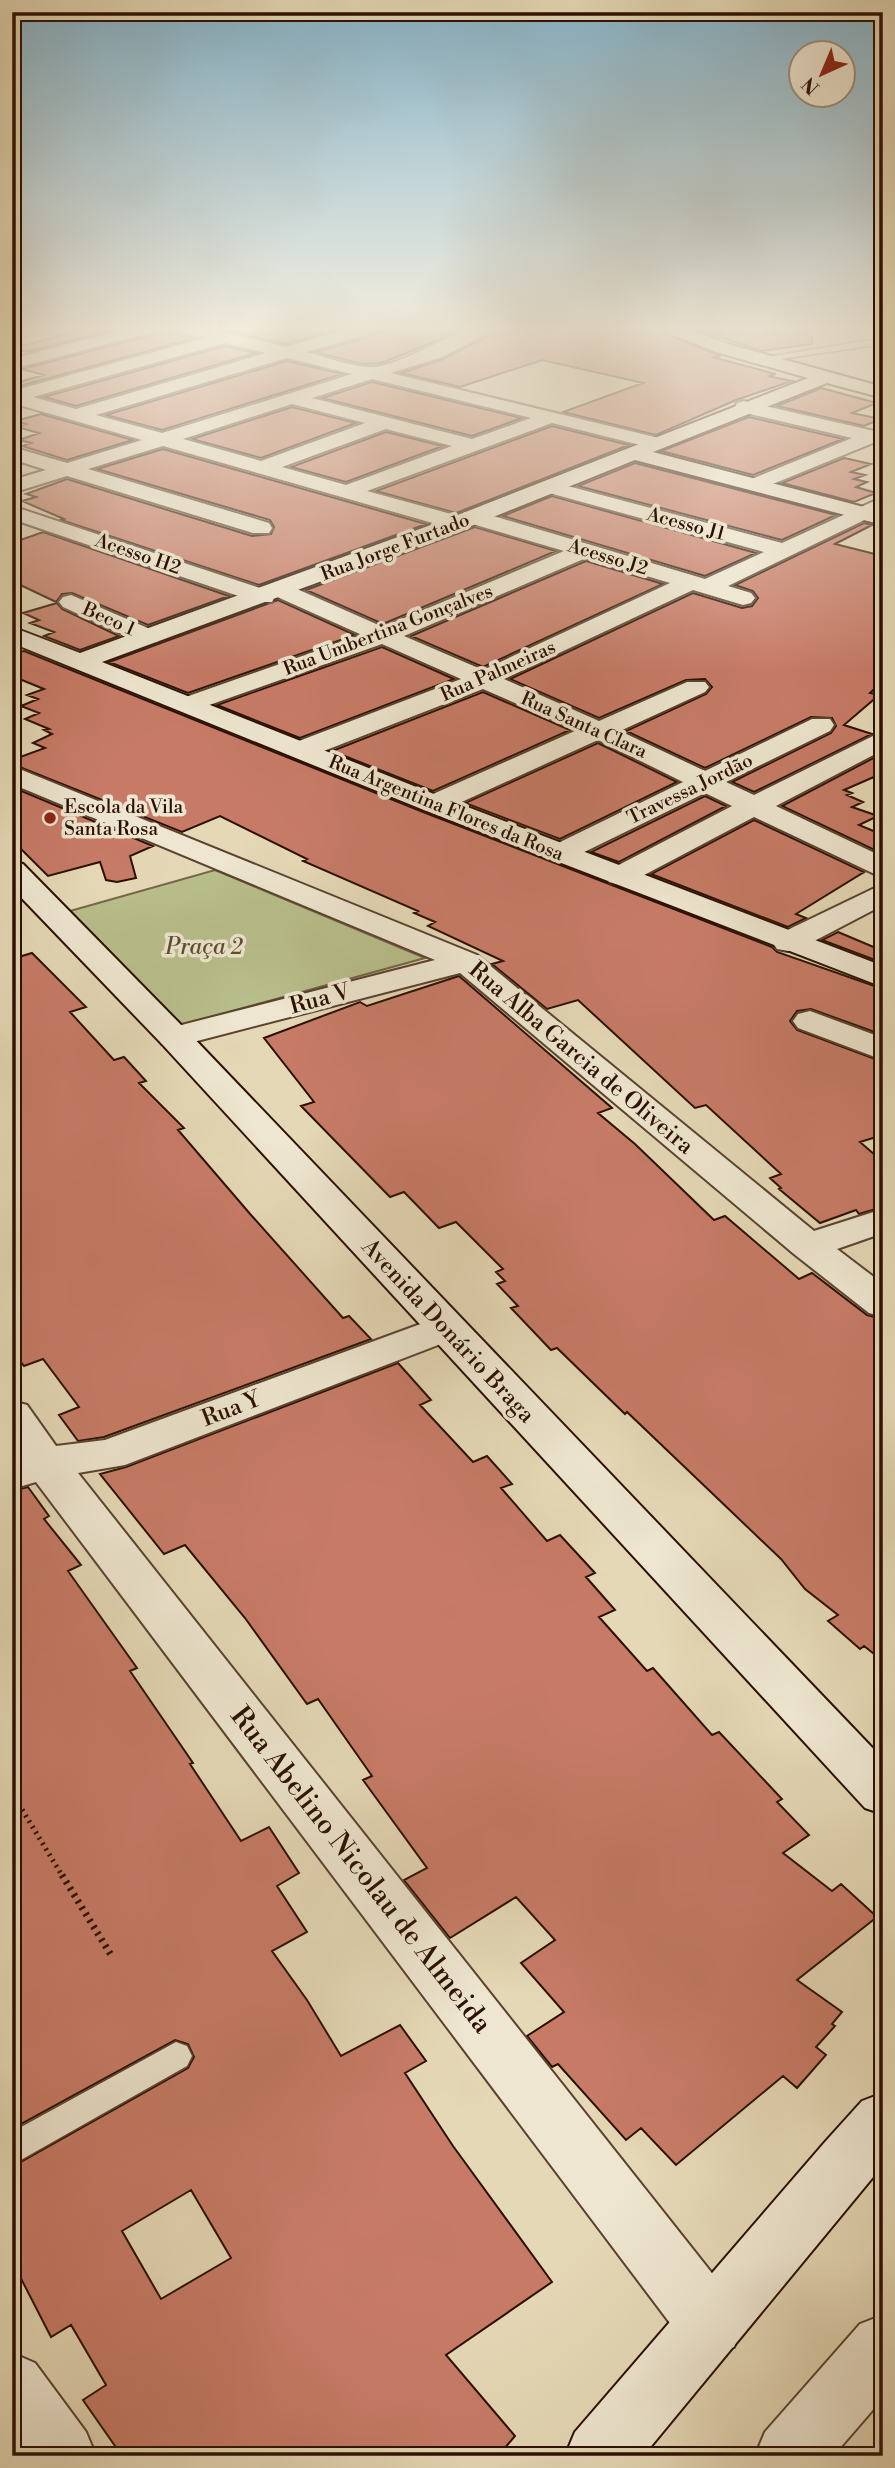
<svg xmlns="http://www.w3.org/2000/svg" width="895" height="2468" font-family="'Libre Bodoni',serif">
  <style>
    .green { fill: #b8be8b; stroke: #726746; stroke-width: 2 }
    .building { fill: #c77b67; stroke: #2b1000; stroke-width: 2; fill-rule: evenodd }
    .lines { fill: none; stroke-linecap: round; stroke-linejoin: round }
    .lane-casing { stroke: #5a422e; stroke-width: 3 }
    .street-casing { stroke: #5a422e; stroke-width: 4 }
    .secondary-casing { stroke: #2b1000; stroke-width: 4 }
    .path-far1 { stroke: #2b1000; stroke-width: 5; stroke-dasharray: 2 4.5; stroke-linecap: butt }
    .path { stroke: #2b1000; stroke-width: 7; stroke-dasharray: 2.5 5; stroke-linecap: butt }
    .lane { fill: #eee6d0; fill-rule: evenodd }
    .street { fill: #eee6d0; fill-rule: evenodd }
    .secondary { fill: #eee6d0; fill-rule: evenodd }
    .poi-dot { fill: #8f2418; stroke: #eee6d0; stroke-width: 2.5 }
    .labels { text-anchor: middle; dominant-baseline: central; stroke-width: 7; stroke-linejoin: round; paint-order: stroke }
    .far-street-label { font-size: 19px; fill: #2b1000; stroke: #eee6d0 }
    .far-poi-label { font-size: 19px; fill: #2b1000; stroke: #eee6d0; text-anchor: start }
    .park-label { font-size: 23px; font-style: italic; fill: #5c4d31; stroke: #eee6d0 }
    .street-label { font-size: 23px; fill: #2b1000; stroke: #eee6d0 }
    .near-street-label { font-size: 28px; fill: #2b1000; stroke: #eee6d0 }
  </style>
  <rect width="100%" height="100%" fill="#e5d8b6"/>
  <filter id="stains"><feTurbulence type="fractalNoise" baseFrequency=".00286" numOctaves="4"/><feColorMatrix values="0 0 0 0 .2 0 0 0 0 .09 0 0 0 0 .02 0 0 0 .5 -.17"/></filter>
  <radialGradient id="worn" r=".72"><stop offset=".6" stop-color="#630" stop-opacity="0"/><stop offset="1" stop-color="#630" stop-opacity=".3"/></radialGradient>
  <path class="green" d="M 215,870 L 425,958 L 182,1025 L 70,911 Z"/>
  <path class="building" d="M 98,326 L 127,326 L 27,352 L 13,348 Z
    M 165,326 L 171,333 L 195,338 L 20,386 L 12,384 L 44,375 L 22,369 L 161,333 Z
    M 208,326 L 349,326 L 286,344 Z
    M 386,326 L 472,326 L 382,363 L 362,364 L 316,352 L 382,333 Z
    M 487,326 L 656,326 L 660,332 L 721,356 L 712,357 L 776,374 L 768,376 L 792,381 L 736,400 L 656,435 L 563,412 L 643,383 L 542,360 L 460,387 L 401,373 L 443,359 L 486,337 L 489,332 Z
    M 688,326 L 811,326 L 812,344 L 762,351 Z
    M 225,346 L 256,353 L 76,406 L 44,397 Z
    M 287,361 L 342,374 L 162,430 L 106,415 Z
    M 372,382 L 522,418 L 472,436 L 322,398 Z
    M 821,388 L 877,403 L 852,413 L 881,419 L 864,426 L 777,406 Z
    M 292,407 L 356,423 L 261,458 L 192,439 Z
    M 41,414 L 133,440 L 67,460 L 22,446 L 31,443 L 19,440 L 39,433 L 17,427 L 26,424 L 15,421 Z
    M 749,417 L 843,439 L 753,475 L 661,451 Z
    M 552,426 L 629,445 L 456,513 L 376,491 Z
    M 386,432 L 443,446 L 346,482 L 291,467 Z
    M 163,449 L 426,524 L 259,585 L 61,520 L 64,519 L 22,501 L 36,497 L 26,494 L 67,479 L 252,536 L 271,534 L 274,527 L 270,520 L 97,469 Z
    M 844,458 L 871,464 L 851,472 L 865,475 L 854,479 L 867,482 L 856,487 L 876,493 L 854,502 L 782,483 Z
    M 635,463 L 836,515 L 782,540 L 578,486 Z
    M 552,496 L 756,553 L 705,576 L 503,516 Z
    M 864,523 L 872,525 L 835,544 L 883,556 L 883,681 L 870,693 L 879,695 L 844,725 L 872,734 L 754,792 L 732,782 L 831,733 L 836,726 L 832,718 L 811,717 L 705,768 L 626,731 L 706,694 L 712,687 L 705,679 L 686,680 L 599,718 L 510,679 L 693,593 L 742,608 L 752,606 L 758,598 L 753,591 L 735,585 Z
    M 475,527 L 556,551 L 383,624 L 306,590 Z
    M 43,532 L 229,596 L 148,625 L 72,593 L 62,594 L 56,602 L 12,581 L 12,543 Z
    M 586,561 L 663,584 L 483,667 L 411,636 Z
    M 278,600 L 355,635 L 188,693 L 109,662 Z
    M 57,603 L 62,609 L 119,636 L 80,650 L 44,636 L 54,632 L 30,623 L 39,620 L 23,613 Z
    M 382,647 L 454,679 L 300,738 L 217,705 Z
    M 24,651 L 423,812 L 772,947 L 777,952 L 883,989 L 883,1035 L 811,1009 L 797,1011 L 790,1021 L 797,1030 L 883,1062 L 883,1135 L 860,1142 L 883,1162 L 883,1207 L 859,1214 L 856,1210 L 820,1223 L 779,1189 L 781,1188 L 770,1178 L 781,1174 L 706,1105 L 695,1108 L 578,1000 L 547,1009 L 492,964 L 503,961 L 428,926 L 435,922 L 414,913 L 418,911 L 303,861 L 307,859 L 220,816 L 182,832 L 12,764 L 12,760 L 45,748 L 33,743 L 52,734 L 44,730 L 49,729 L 25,719 L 39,713 L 21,706 L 38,699 L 27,695 L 44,689 L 12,676 L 12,654 Z
    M 483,692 L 570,730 L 433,791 L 332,751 Z
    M 598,743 L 677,782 L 560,839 L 465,803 Z
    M 883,753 L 883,773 L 844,790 L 852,793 L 847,795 L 863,802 L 852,807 L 878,816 L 859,825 L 883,835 L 883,854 L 782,806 Z
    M 12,787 L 153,846 L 130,856 L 136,878 L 117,882 L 106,880 L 100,862 L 48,876 L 12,840 Z
    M 705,796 L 726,806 L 619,862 L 591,852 Z
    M 754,820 L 864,872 L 796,914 L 806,918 L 788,927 L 651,874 Z
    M 838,932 L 883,951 L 883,963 L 822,940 Z
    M 32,953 L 86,1007 L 70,1012 L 114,1060 L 124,1057 L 146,1081 L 139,1083 L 184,1128 L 178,1130 L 251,1215 L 343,1318 L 349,1316 L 371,1339 L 104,1437 L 78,1441 L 59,1415 L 79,1407 L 43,1359 L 24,1366 L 12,1350 L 12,959 Z
    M 459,976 L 612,1108 L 598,1113 L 635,1144 L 714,1220 L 725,1216 L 799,1279 L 812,1273 L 867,1315 L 883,1319 L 883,1661 L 864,1646 L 860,1649 L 828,1621 L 838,1615 L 805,1589 L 781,1559 L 627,1412 L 625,1414 L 557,1348 L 551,1350 L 511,1308 L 518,1306 L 497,1284 L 505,1281 L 496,1272 L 503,1269 L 456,1222 L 439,1228 L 404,1192 L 390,1197 L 301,1106 L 314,1102 L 264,1038 L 360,1002 L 367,1006 Z
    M 398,1363 L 431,1400 L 420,1405 L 473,1462 L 487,1456 L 512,1484 L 501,1488 L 547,1541 L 560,1535 L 595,1573 L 586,1577 L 615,1610 L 599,1617 L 647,1671 L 653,1668 L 712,1735 L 719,1732 L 782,1799 L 777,1802 L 809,1835 L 783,1853 L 832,1891 L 841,1884 L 877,1917 L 797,1980 L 842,2012 L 832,2024 L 835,2026 L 816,2047 L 826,2055 L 797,2088 L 783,2076 L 676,2165 L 641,2128 L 626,2140 L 558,2064 L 552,2067 L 527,2036 L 564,2012 L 521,1963 L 555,1940 L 516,1897 L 450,1938 L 404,1880 L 427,1868 L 363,1780 L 372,1776 L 318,1699 L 307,1704 L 245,1618 L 185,1545 L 164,1554 L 100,1474 L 126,1467 Z
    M 28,1487 L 49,1516 L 44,1519 L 81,1565 L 68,1571 L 137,1668 L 130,1671 L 193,1763 L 190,1764 L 241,1841 L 269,1827 L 299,1873 L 277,1886 L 307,1932 L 272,1951 L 307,2000 L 341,2056 L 400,2025 L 426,2061 L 405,2073 L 453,2146 L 552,2282 L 446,2355 L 515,2436 L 498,2456 L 122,2456 L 83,2400 L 106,2385 L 71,2325 L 51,2337 L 12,2261 L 12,2167 L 188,2068 L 194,2057 L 188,2044 L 175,2040 L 12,2129 L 12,1491 ZM 191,2190 L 231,2258 L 161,2299 L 122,2231 Z"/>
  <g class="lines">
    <g class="lane-casing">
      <path id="lane" d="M 883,338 L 883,344 L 760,362 L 755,359 Z
        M 176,2042 L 187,2046 L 192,2056 L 187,2066 L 12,2165 L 12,2132 Z"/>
    </g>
    <g class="street-casing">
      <path id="street" d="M 23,326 L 49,326 L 47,330 L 12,339 L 12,329 Z
        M 136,326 L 162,326 L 160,330 L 12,369 L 12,359 Z
        M 170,326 L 198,326 L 286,347 L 358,326 L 383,326 L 381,330 L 306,352 C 326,357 349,366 369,367 C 400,369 464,322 485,327 L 487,331 L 485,335 L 442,357 L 391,373 L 663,439 L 666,443 L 656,449 L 552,423 L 367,491 L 462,517 L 464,512 L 480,512 L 705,579 L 764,552 L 542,491 L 539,487 L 549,481 L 782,543 L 883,497 L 883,511 L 728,586 L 751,593 L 755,598 L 751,603 L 743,605 L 693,590 L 504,679 L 599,721 L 687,682 L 705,682 L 709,687 L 705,692 L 620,731 L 705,771 L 812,719 L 830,719 L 834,725 L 830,731 L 726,782 L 754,795 L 883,731 L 883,750 L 776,806 L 883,857 L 883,878 L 754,817 L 631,882 L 620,885 L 609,882 L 605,876 L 609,870 L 732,806 L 705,793 L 570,859 L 560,862 L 550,859 L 545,853 L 550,847 L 683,782 L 598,740 L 444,810 L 434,812 L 424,810 L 420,804 L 424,798 L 577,730 L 483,689 L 311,756 L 291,756 L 288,750 L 291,744 L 461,679 L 382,644 L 198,709 L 180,709 L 176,704 L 180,699 L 362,635 L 275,596 L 272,602 L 256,602 L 12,519 L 12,506 L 269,591 L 272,585 L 288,585 L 383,627 L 564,551 L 469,523 L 466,528 L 450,528 L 163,446 L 88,469 L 269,523 L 272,528 L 269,533 L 253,533 L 67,476 L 12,493 L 12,480 L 46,470 L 12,459 L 12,447 L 67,463 L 142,440 L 12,403 L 12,391 L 205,338 L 172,330 ZM 225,343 L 266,353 L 76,409 L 33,397 ZM 287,358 L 352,374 L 162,433 L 96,415 ZM 372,379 L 531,418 L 472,439 L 312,398 ZM 292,404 L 365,423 L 261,461 L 183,439 ZM 386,429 L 452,446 L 346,485 L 282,467 ZM 586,558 L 670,583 L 483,670 L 404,636 Z
        M 744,401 L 883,433 L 883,445 L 873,443 L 763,488 L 749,488 L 746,484 L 749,480 L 852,438 L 737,411 L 735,407 L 737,403 Z
        M 71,595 L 157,632 L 160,637 L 157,642 L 139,642 L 63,607 L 59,602 L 63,597 Z
        M 12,766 L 477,955 L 814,1231 L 883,1209 L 883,1233 L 837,1249 L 883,1284 L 883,1317 L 869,1313 L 794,1254 L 460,973 L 174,1047 L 162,1044 L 157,1037 L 162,1030 L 435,960 L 12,784 Z
        M 883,884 L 883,905 L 799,949 L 788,951 L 777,949 L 772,942 L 777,935 Z
        M 810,1011 L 883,1038 L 883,1060 L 798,1028 L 793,1021 L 798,1014 Z
        M 445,1315 L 459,1319 L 465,1328 L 459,1337 L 125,1465 L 78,1473 L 734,2301 L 743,2324 L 734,2347 L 711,2356 L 688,2347 L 36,1482 L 12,1489 L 12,1457 L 18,1456 L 12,1448 L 12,1401 L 27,1405 L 56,1446 L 105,1440 Z
        M 883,2315 L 883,2398 L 833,2456 L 755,2456 L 765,2432 L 860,2324 Z
        M 12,2353 L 35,2363 L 86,2432 L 96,2456 L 21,2456 L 12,2443 Z"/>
    </g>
    <g class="secondary-casing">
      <path id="secondary" d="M 659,326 L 681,326 L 728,344 L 883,387 L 883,398 L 827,383 L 653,452 L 883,512 L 883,525 L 635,460 L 466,528 L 102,662 L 444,798 L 883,966 L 883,987 L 424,810 L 12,643 L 12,627 L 80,653 L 450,518 L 808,378 L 716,352 L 661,330 Z
        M 12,861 L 23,864 L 186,1030 L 883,1759 L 883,1814 L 865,1808 L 162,1044 L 12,888 Z
        M 883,2093 L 883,2165 L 643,2456 L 565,2456 L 575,2432 L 825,2142 L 862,2101 Z"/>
    </g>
    <path class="path-far1" d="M 12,1793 L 63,1877"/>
    <path class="path" d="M 62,1875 L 111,1955"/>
    <use href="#lane" class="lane"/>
    <use href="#street" class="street"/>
    <use href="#secondary" class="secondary"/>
  </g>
  <linearGradient id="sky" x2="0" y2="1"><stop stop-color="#87b7cf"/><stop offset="0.49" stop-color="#f3edde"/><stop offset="1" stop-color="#f3edde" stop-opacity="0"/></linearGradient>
  <rect width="895" height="671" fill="url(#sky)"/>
  <circle class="poi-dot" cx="50" cy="818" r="7"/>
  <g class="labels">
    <g class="far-street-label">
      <text transform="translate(686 524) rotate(15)">Acesso J1</text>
      <text transform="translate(395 547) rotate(-21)">Rua Jorge Furtado</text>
      <text transform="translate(138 554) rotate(19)">Acesso H2</text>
      <text transform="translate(608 557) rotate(17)">Acesso J2</text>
      <text transform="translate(109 619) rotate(24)">Beco 1</text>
      <text transform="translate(388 630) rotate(-21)">Rua Umbertina Gonçalves</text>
      <text transform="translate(498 671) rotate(-24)">Rua Palmeiras</text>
      <text transform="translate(584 725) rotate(24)">Rua Santa Clara</text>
      <text transform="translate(690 789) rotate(-26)">Travessa Jordão</text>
      <text transform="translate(446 808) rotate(22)">Rua Argentina Flores da Rosa</text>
    </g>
    <g class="far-poi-label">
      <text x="64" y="807">Escola da Vila<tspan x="64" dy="22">Santa Rosa</tspan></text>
    </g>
    <g class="park-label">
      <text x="204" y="947">Praça 2</text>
    </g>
    <g class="street-label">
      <text transform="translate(320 999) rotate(-15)">Rua V</text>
      <text transform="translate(581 1058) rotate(40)">Rua Alba Garcia de Oliveira</text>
      <text transform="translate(448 1331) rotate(47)">Avenida Donário Braga</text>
      <text transform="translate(231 1409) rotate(-21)">Rua Y</text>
    </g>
    <g class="near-street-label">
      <text transform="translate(361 1870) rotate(52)">Rua Abelino Nicolau de Almeida</text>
    </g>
  </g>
  <rect width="895" height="2468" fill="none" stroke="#e5d8b6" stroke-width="42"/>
  <rect x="14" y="14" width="867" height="2440" fill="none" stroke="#2b1000" stroke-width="3.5"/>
  <rect x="21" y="21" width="853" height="2426" fill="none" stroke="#2b1000" stroke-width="2"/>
  <g transform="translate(822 74) rotate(224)"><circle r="33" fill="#eee6d0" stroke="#a0907d" stroke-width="2"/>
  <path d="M0-5L12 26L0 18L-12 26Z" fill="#8f2418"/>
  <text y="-10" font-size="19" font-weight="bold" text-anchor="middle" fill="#2b1000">N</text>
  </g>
  <rect width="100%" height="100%" filter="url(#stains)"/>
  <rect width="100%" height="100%" fill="url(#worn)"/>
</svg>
